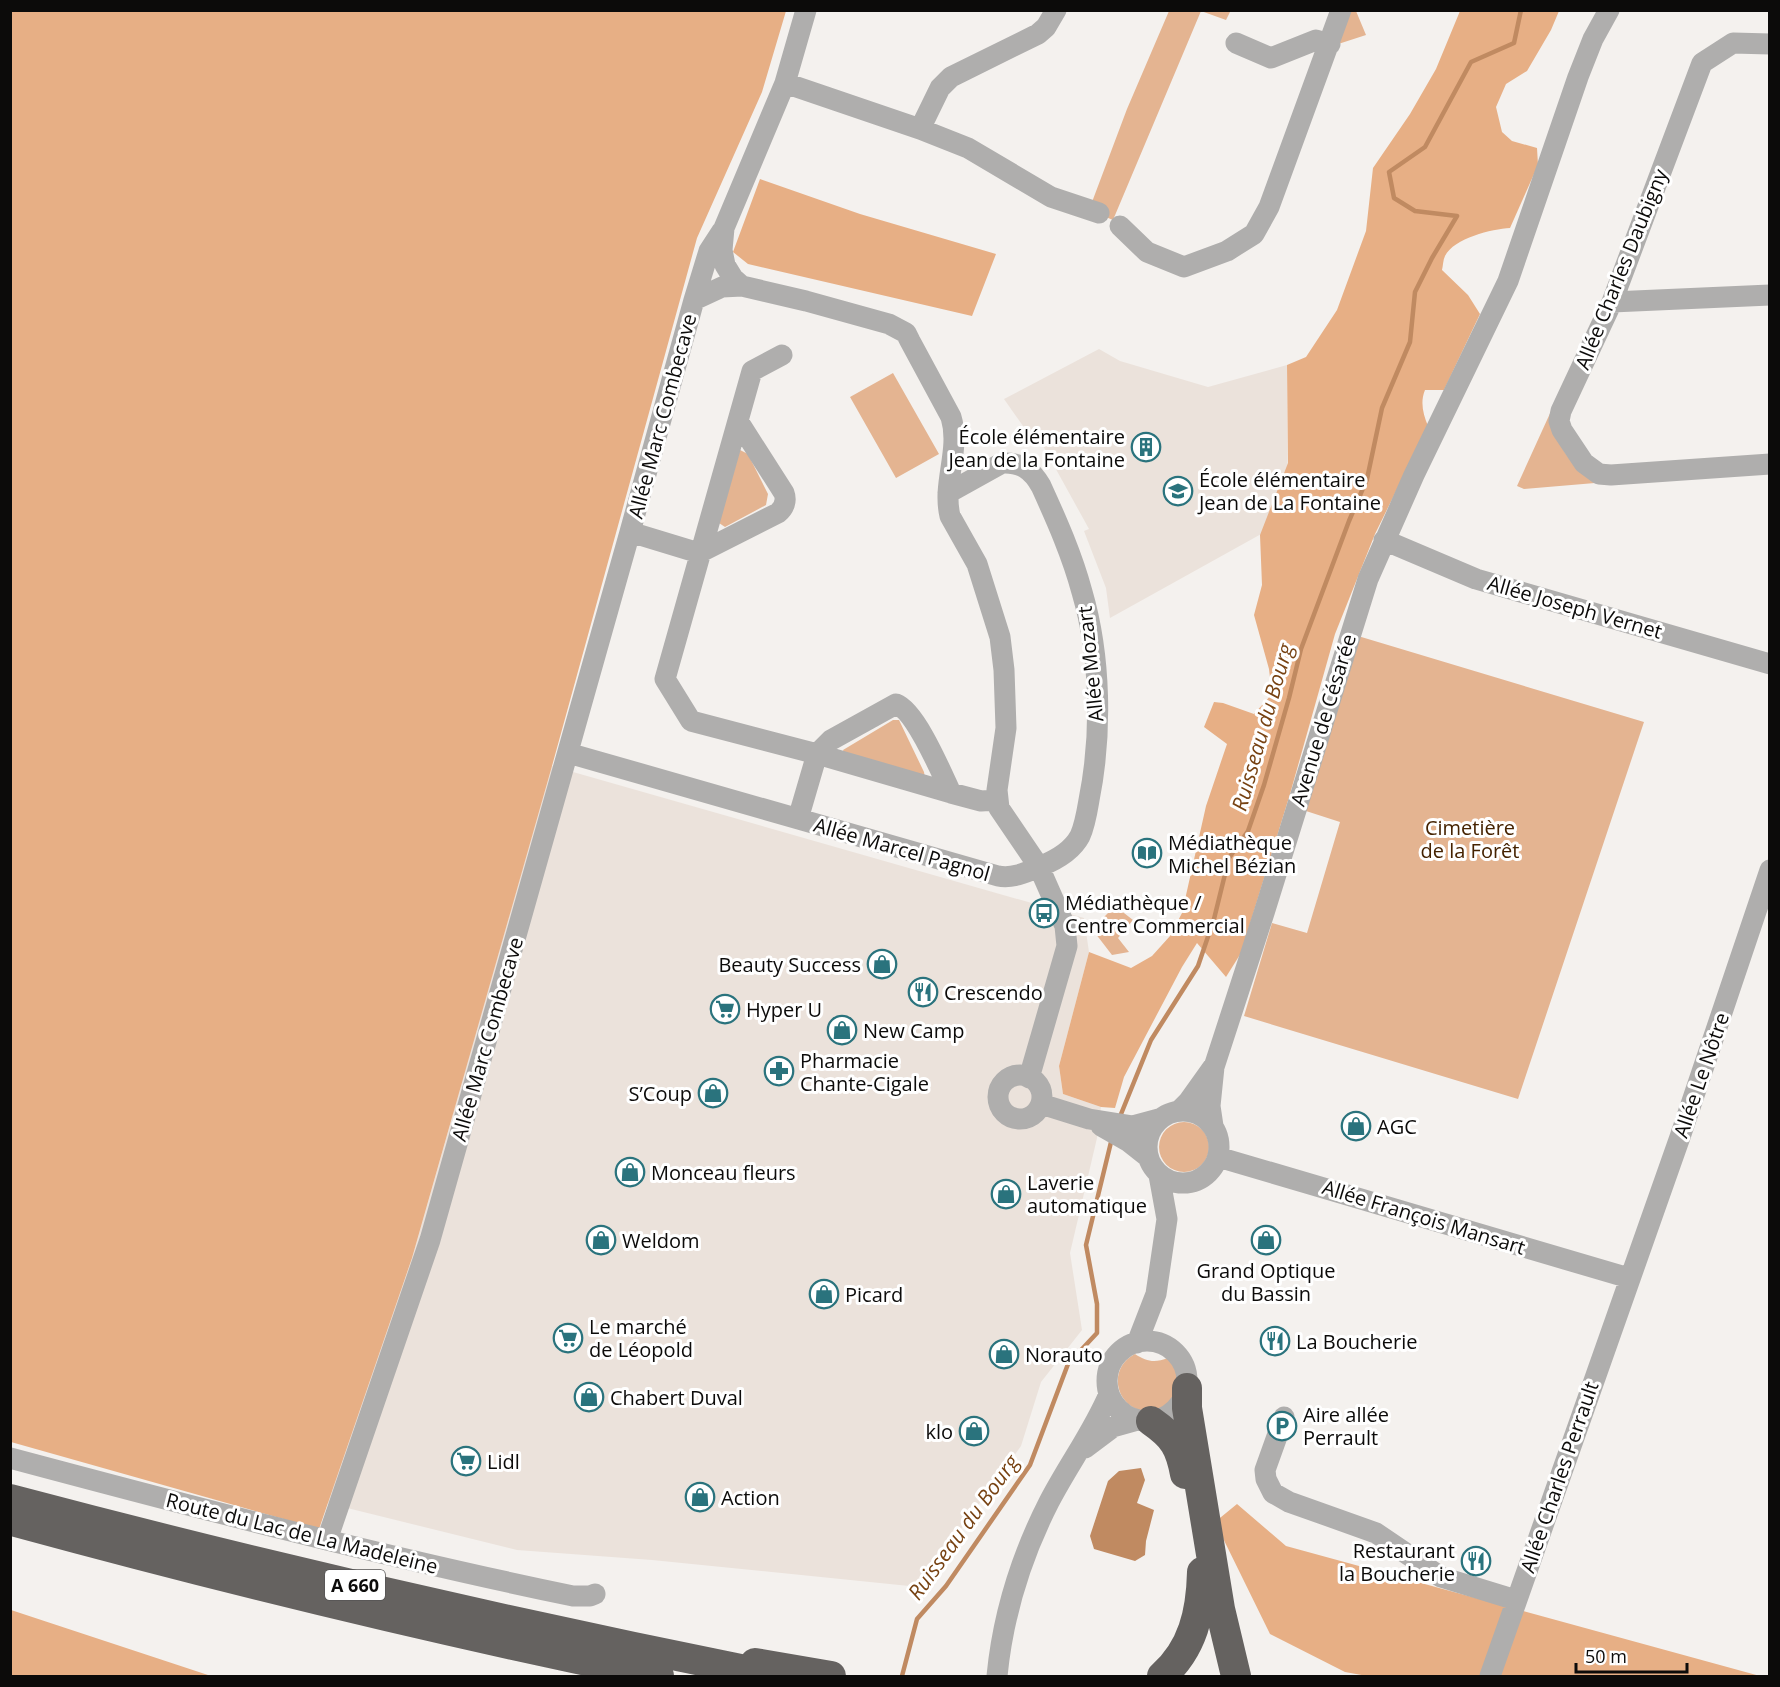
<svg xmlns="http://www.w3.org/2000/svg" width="1780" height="1687" font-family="'Open Sans',sans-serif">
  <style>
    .built { fill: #ebe2db }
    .green { fill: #e4b491 }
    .forest { fill: #e7af85 }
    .water { fill: #c08a61 }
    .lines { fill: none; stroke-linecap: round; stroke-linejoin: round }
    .stream { stroke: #c08a61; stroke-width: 4.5 }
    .minor { stroke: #afaead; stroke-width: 21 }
    .highway { stroke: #656260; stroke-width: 30 }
    .labels { text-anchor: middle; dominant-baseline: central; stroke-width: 6; stroke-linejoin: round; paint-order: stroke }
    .shield { fill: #fff; stroke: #555454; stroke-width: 1.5 }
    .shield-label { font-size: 18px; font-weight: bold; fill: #0c0b0a }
    .street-label { font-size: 20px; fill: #0c0b0a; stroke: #fff }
    .poi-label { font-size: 20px; fill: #0c0b0a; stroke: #fff; text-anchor: start }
    .park-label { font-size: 20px; fill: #452200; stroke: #fff }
    .water-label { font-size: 21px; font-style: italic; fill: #774212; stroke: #fff }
  </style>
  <rect width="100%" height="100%" fill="#f4f1ee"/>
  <path class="built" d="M 1099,349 L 1120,361 L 1208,387 L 1287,365 L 1288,519 L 1110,618 L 1106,588 L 1084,531 L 1089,529 L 1036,433 L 1030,436 L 1004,399 Z
    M 10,613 L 463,1076 L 552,766 L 1084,918 L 1089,952 L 1059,1066 L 1063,1094 L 1101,1107 L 1097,1138 L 1070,1253 L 1082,1330 L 1041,1382 L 1021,1446 L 919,1587 L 652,1560 L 517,1550 L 327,1503 L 412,1258 L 453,1114 Z"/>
  <path class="green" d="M 1228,10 L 1230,12 L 1226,20 L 1201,11 L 1113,220 L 1089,210 L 1127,109 L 1169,11 Z
    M 1341,11 L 1356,11 L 1366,35 L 1329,47 Z
    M 893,373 L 939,454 L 896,478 L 850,397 Z
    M 1552,409 C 1559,451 1564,456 1595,483 L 1524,489 L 1517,486 Z
    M 740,450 L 748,454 L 768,494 L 766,505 L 725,527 L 719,523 Z
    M 1358,636 L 1644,722 L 1518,1099 L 1244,1016 L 1272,923 L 1307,933 L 1340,822 L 1306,811 Z
    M 893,720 L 899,720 L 924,772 L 925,778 L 845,755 L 843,750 Z
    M 1115,906 L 1133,920 L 1118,938 L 1129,952 L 1112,955 L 1092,929 Z
    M1159 1147a25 25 0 1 1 50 0a25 25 0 1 1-50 0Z
    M 1135,1354 C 1147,1362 1155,1363 1168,1358 L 1173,1362 L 1181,1378 C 1180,1384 1179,1391 1176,1396 C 1173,1404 1167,1408 1159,1410 C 1120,1420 1102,1371 1135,1354 Z"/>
  <path class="forest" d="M 10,11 L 786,11 L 762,92 L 697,238 L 552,766 L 412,1258 L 319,1529 L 11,1442 Z
    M 1460,11 L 1559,11 L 1551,30 L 1527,71 L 1506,84 L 1496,107 L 1502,132 L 1512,141 L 1537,148 L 1538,165 L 1510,228 C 1492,229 1454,238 1445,256 C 1443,260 1443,266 1442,270 L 1468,295 L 1480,314 L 1444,390 L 1425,390 C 1420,402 1423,414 1428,426 L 1375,534 L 1335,634 L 1290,794 L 1241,953 L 1226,977 L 1197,943 L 1182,967 L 1124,1077 L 1115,1108 L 1101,1107 L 1063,1094 L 1059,1066 L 1089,952 L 1131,968 L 1152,956 L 1170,936 L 1182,913 L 1206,806 L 1227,744 L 1204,727 L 1214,702 L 1223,703 L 1254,714 L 1272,694 L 1269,669 L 1254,615 L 1262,585 L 1260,535 L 1288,463 L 1287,365 L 1306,357 L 1337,310 L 1366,231 L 1373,168 L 1410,114 L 1436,69 Z
    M 760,179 L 860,214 L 996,254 L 972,316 L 748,264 L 733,252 Z
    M 1237,1504 L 1286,1546 L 1760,1676 L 1367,1676 L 1345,1672 L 1270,1634 L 1215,1522 Z
    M 10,1610 L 11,1610 L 211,1676 L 11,1676 Z"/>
  <path class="water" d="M 1141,1468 L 1145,1480 L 1137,1503 L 1154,1510 L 1146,1541 L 1145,1555 L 1135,1561 L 1094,1549 L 1090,1536 L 1108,1481 L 1119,1471 Z"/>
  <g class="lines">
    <path class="stream" d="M 1119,1119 L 1151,1040 L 1198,966 L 1214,919 L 1229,858 L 1248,831 L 1264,785 L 1289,698 L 1301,649 L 1349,521 L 1367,479 L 1382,408 L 1410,342 L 1415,292 L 1432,258 L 1457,216 L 1415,211 L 1394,198 L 1389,172 L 1425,147 L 1471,62 L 1514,43 L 1521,10
      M 902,1676 L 917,1619 L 946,1586 L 1030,1465 L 1068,1364 L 1097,1333 L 1097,1304 L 1086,1245 L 1112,1138"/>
    <path class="minor" d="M 806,10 L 785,83 L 724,228 L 722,250 L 725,265 L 733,278 L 742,286 L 806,301 L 889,324 L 906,333 L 910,341 L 951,417 C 961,450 942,483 950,516 L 977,564 L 1000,637 L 1004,670 L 1006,728 L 997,790 L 999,808 L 1039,867 L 1065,926 L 1067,946 L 1029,1078
      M 1236,43 L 1271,58 L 1316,40 L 1330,44
      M 1770,44 L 1733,43 L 1702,63 L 1612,302 L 1561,411 L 1559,421 L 1562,430 L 1584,463 L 1599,474 L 1611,475 L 1770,464
      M 785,83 L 920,129 L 968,148 L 1051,197 L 1099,213
      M 920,129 L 940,88 L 951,77 L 1038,34 L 1046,27 L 1056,10
      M 1120,226 L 1147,252 L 1184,267 L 1227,251 L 1254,234 L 1269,207 L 1341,10
      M 694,300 L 709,251 L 722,231
      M 1612,302 L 1770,295
      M 782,355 L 752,371 L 665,679 L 691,721 L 817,754 L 951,793 C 942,774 916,711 896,704 L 831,740 L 817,754 L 798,819
      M 630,532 L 694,300 L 722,287 L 742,286
      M 1384,540 L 1476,579 L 1770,664
      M 568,753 L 998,876 C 1013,879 1027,872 1041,866 C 1056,860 1072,851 1080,836 C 1085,825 1087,812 1089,800 C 1102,735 1101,657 1082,592 C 1072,555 1057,521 1041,486 C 1032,470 1021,462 1002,463 L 948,493
      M 951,793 L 981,801 L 997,800
      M998 1097a22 22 0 1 1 44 0a22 22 0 1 1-44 0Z
      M 1041,1104 L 1089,1119 L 1133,1126 L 1159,1119
      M1147 1147a36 36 0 1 1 72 0a36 36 0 1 1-72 0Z
      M 1179,1111 L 1188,1102 L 1213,1067
      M 1101,1126 L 1129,1142 L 1148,1157
      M 1213,1126 L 1210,1106 L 1214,1067 L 1264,913 L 1368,579 L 1414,475 L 1508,281 L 1578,77 L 1593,39 L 1609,10
      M 1218,1157 L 1629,1278
      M1107 1381a40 40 0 1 1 80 0a40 40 0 1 1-80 0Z
      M 1137,1343 L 1156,1294 L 1167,1219 L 1159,1175
      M 1284,1417 L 1265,1470 L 1266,1479 L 1273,1493 L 1289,1502 L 1376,1533 L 1441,1577 L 1516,1600
      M 1085,1448 L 1113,1427 L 1138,1420
      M 10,1458 C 197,1508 384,1557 573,1596 L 590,1596 L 595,1594
      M 327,1540 L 430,1240 L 630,532 L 699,553 L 778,513 C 784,508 787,501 784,493 L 738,421
      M 997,1676 C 1003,1615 1021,1557 1049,1502 C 1068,1465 1093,1432 1109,1394
      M 1490,1676 L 1680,1137 L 1770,870"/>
    <path class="highway" d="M 1187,1388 L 1187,1408 L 1220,1609 L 1236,1676
      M 1151,1421 C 1174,1437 1180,1447 1185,1474
      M 10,1499 C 263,1566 518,1625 775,1676
      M 16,1522 C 229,1580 443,1632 659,1676
      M 755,1663 L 831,1676
      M 1162,1676 C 1193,1649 1201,1612 1202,1572"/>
  </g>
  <defs>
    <g id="building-ring" transform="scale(1.5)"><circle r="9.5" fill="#fff" stroke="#2a737d" stroke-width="1.5"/><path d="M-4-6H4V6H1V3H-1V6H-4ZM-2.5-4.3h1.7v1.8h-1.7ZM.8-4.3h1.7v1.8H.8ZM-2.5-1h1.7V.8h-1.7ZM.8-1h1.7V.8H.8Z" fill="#2a737d"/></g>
    <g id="school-ring" transform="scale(1.5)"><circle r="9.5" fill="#fff" stroke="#2a737d" stroke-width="1.5"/><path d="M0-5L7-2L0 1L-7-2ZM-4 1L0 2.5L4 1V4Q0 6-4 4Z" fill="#2a737d"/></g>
    <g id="library-ring" transform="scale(1.5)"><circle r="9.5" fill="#fff" stroke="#2a737d" stroke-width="1.5"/><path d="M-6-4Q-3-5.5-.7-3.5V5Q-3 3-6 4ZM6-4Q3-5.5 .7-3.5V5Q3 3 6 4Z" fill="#2a737d"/></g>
    <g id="bus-ring" transform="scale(1.5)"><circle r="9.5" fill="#fff" stroke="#2a737d" stroke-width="1.5"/><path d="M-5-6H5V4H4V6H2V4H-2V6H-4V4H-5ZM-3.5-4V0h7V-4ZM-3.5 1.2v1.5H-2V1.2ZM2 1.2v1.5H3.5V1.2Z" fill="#2a737d"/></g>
    <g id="shop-ring" transform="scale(1.5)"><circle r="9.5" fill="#fff" stroke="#2a737d" stroke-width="1.5"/><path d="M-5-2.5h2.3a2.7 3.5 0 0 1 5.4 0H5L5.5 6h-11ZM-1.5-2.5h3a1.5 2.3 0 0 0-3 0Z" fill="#2a737d"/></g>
    <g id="restaurant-ring" transform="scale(1.5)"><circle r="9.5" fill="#fff" stroke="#2a737d" stroke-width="1.5"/><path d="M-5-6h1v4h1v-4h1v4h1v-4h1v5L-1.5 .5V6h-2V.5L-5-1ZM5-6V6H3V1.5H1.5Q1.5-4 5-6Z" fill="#2a737d"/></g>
    <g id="supermarket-ring" transform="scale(1.5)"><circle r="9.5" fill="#fff" stroke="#2a737d" stroke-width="1.5"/><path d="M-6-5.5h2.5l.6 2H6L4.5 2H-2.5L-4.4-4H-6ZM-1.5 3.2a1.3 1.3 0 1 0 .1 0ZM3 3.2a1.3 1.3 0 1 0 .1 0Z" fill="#2a737d"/></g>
    <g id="pharmacy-ring" transform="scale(1.5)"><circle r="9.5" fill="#fff" stroke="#2a737d" stroke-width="1.5"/><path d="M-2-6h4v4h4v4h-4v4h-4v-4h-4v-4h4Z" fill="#2a737d"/></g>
    <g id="parking-ring" transform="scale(1.5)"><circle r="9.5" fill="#fff" stroke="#2a737d" stroke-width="1.5"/><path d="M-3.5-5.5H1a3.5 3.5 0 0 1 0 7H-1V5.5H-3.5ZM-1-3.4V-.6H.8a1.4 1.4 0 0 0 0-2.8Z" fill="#2a737d"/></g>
  </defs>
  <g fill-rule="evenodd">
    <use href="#building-ring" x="1146" y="447"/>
    <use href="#school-ring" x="1178" y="491"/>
    <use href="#library-ring" x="1147" y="853"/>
    <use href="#bus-ring" x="1044" y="913"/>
    <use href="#shop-ring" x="882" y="964"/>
    <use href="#restaurant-ring" x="923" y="992"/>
    <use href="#supermarket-ring" x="725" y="1009"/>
    <use href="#shop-ring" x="842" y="1030"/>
    <use href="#pharmacy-ring" x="779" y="1071"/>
    <use href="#shop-ring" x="713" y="1093"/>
    <use href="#shop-ring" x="1356" y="1126"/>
    <use href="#shop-ring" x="630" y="1172"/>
    <use href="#shop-ring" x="1006" y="1194"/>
    <use href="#shop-ring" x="601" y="1240"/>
    <use href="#shop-ring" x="1266" y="1240"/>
    <use href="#shop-ring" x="824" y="1294"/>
    <use href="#supermarket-ring" x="568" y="1338"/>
    <use href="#restaurant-ring" x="1275" y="1341"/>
    <use href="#shop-ring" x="1004" y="1354"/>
    <use href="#shop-ring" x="589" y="1397"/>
    <use href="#parking-ring" x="1282" y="1426"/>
    <use href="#shop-ring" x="974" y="1431"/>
    <use href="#supermarket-ring" x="466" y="1461"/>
    <use href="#shop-ring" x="700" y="1497"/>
    <use href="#restaurant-ring" x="1476" y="1561"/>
  </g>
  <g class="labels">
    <rect class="shield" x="325" y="1570" width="60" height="30" rx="4.5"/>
    <g class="shield-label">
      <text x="355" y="1585">A 660</text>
    </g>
    <g class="street-label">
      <text transform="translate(1621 269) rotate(-68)">Allée Charles Daubigny</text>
      <text transform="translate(662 416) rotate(-75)">Allée Marc Combecave</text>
      <text transform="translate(1575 607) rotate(16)">Allée Joseph Vernet</text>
      <text transform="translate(1090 664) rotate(-96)">Allée Mozart</text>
      <text transform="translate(1323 720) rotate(-73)">Avenue de Césarée</text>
      <text transform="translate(902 849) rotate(16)">Allée Marcel Pagnol</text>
      <text transform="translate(487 1039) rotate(-74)">Allée Marc Combecave</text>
      <text transform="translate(1701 1075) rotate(-71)">Allée Le Nôtre</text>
      <text transform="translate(1424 1217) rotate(17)">Allée François Mansart</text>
      <text transform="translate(1559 1477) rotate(-71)">Allée Charles Perrault</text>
      <text transform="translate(302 1533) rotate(14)">Route du Lac de La Madeleine</text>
    </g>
    <g class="poi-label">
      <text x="1125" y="436" text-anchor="end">École élémentaire<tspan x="1125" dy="23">Jean de la Fontaine</tspan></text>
      <text x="1199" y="479">École élémentaire<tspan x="1199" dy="23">Jean de La Fontaine</tspan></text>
      <text x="1168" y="842">Médiathèque<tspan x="1168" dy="23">Michel Bézian</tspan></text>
      <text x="1065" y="902">Médiathèque /<tspan x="1065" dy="23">Centre Commercial</tspan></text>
      <text x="861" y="964" text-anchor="end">Beauty Success</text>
      <text x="944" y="992">Crescendo</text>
      <text x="746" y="1009">Hyper U</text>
      <text x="863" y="1030">New Camp</text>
      <text x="800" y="1060">Pharmacie<tspan x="800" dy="23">Chante-Cigale</tspan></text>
      <text x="692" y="1093" text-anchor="end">S’Coup</text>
      <text x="1377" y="1126">AGC</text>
      <text x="651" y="1172">Monceau fleurs</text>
      <text x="1027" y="1182">Laverie<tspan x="1027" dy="23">automatique</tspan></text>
      <text x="622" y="1240">Weldom</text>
      <text x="1266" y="1270" text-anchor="middle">Grand Optique<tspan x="1266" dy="23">du Bassin</tspan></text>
      <text x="845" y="1294">Picard</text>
      <text x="589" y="1326">Le marché<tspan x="589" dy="23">de Léopold</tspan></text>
      <text x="1296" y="1341">La Boucherie</text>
      <text x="1025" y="1354">Norauto</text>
      <text x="610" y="1397">Chabert Duval</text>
      <text x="1303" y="1414">Aire allée<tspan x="1303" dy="23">Perrault</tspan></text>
      <text x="953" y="1431" text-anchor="end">klo</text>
      <text x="487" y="1461">Lidl</text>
      <text x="721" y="1497">Action</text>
      <text x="1455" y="1550" text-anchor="end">Restaurant<tspan x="1455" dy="23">la Boucherie</tspan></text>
    </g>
    <g class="park-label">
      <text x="1470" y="827">Cimetière<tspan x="1470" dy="23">de la Forêt</tspan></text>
    </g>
    <g class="water-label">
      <text transform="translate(1262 727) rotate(-74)">Ruisseau du Bourg</text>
      <text transform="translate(963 1527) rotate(-54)">Ruisseau du Bourg</text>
    </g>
  </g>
  <rect width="1780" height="1687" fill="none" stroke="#0c0b0a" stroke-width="24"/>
  <path d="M1576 1663v9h111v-9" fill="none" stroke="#0c0b0a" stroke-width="3"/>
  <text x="1585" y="1663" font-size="18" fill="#0c0b0a" stroke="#ffffff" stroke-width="4.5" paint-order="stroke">50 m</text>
</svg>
